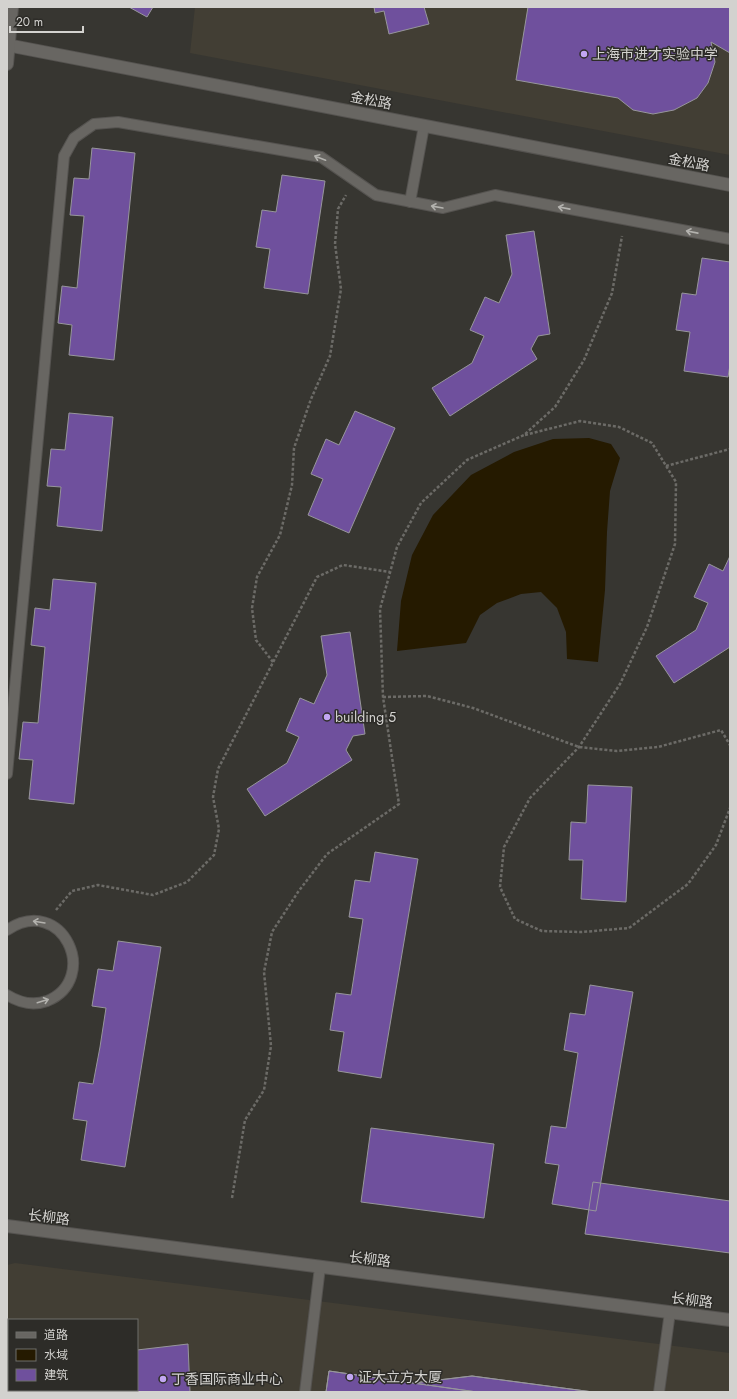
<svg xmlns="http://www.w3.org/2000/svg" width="737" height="1399" font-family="Jost,'Noto Sans SC',sans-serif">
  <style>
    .built { fill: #423e34; fill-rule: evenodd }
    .water { fill: #251a00 }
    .building { fill: #6f509d; stroke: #97969b }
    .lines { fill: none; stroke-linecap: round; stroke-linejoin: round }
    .service-casing { stroke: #555350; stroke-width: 12 }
    .minor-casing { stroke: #555350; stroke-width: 14 }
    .tertiary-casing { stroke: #555350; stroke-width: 14 }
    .path { stroke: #6c6b67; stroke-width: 2.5; stroke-dasharray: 3 2; stroke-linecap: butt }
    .service { stroke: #686662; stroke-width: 10 }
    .minor { stroke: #686662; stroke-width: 12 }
    .tertiary { stroke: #686662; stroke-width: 12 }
    .oneway { stroke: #b3b2ae }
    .poi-dot { fill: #c2a7f2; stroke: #2d2c28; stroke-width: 1.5 }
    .labels { text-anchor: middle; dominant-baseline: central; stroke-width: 3; stroke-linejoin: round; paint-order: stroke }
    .poi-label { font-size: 14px; fill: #d3d2cf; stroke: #2d2c28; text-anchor: start }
    .street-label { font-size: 14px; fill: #d3d2cf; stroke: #2d2c28 }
  </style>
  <rect width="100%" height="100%" fill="#373631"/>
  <path class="built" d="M 195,7 L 730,7 L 730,155 L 190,53 Z
    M 15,1263 L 730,1353 L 730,1392 L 7,1392 L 7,1265 ZM 9,1320 L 137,1320 L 137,1390 L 9,1390 Z"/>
  <path class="water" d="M 589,438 L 611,444 L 620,458 L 610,491 L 607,532 L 605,590 L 598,662 L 567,659 L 566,632 L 557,608 L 541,592 L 521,594 L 497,603 L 480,615 L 466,643 L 397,651 L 401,601 L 412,555 L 433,515 L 471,475 L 514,452 L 553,439 Z"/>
  <path class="building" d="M 129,7 L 153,7 L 147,17 Z
    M 374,7 L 424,7 L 429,24 L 389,34 L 384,11 L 375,13 Z
    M 528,7 L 730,7 L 730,53 L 711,42 L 715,62 L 708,83 L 697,98 L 674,110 L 653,114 L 633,110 L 618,98 L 516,80 Z
    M 92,148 L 135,153 L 114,360 L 69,355 L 72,325 L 58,323 L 62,286 L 77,288 L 84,216 L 70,215 L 74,178 L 89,179 Z
    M 282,175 L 325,181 L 308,294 L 264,288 L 270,249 L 256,247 L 262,210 L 276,212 Z
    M 534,231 L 550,334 L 538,336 L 531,349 L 537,359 L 450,416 L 432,388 L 472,363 L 484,336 L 470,330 L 485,297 L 499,303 L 512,274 L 506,235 Z
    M 702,258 L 730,262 L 730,365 L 728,377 L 684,371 L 690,332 L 676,330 L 682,293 L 696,295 Z
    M 355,411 L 395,428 L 349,533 L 308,515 L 323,479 L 311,474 L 326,439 L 339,445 Z
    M 69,413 L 113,417 L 102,531 L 57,526 L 61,487 L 47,486 L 51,449 L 65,450 Z
    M 730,556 L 730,647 L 674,683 L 656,656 L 696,630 L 708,603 L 694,597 L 709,564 L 723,571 Z
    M 53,579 L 96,583 L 74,804 L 29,799 L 33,760 L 19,759 L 23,722 L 38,723 L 45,647 L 31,645 L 35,608 L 50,610 Z
    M 350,632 L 365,734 L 353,736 L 346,750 L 352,760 L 265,816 L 247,789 L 287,763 L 299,737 L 286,731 L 300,698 L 314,704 L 327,675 L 321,636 Z
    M 588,785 L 632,787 L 626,902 L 581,899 L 583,860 L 569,860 L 571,822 L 586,823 Z
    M 375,852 L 418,859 L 381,1078 L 338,1071 L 344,1032 L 330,1030 L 336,993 L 351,995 L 363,919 L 349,917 L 355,880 L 370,882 Z
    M 118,941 L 161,947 L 125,1167 L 81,1160 L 87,1121 L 73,1119 L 79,1082 L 93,1084 L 100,1047 L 106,1008 L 92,1006 L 98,969 L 113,971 Z
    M 590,985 L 633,992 L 596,1211 L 552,1204 L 559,1165 L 545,1163 L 551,1126 L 566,1128 L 578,1053 L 564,1050 L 570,1013 L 585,1015 Z
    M 371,1128 L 494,1144 L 484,1218 L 361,1202 Z
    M 593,1182 L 730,1201 L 730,1253 L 585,1234 Z
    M 188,1344 L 190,1392 L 7,1392 L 7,1368 L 9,1367 L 9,1390 L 137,1390 L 137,1350 Z
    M 329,1371 L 413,1383 L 472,1376 L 593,1392 L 326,1392 Z
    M 329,1371 L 413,1383 L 477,1392 L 326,1392 Z
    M 472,1376 L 593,1392 L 477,1392 L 413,1383 Z"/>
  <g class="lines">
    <g class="service-casing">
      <path id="service" d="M 410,202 L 424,126
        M 7,774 L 64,156 L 74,138 L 94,124 L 118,122 L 321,157 L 376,195 L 443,208 L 495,195 L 730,239
        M 7,930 C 63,893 101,979 47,1001 C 33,1006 20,1003 7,995
        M 305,1392 L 320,1267
        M 659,1392 L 670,1312"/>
    </g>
    <g class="minor-casing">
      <path id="minor" d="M 7,45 L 730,185
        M 7,1226 L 730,1320"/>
    </g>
    <g class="tertiary-casing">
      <path id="tertiary" d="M 7,64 L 12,7"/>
    </g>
    <path class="path" d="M 525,435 L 580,421 L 619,427 L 652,443 L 676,482 L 675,544 L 647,627 L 620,684 L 579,747 L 530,798 L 504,847 L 500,887 L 515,919 L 542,931 L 582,932 L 629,928 L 688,884 L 716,845 L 730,808
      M 666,466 L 730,449
      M 273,662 L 256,640 L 252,608 L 257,577 L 280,535 L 292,485 L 294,448 L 311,399 L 330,356 L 341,289 L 335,244 L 338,209 L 346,195
      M 383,697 L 427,696 L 473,708 L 579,747 L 617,751 L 658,747 L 721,730 L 730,745
      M 56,910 L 72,891 L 98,885 L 153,895 L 187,882 L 214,855 L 219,829 L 213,797 L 218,769 L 317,577 L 343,565 L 390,572
      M 232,1198 L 245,1120 L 264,1090 L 271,1046 L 264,972 L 272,932 L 298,892 L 327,854 L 399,804 L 383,697 L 380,609 L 397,547 L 421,503 L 467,460 L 524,435 L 555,407 L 584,360 L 612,293 L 622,236"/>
    <use href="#service" class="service"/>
    <use href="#minor" class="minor"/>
    <use href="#tertiary" class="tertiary"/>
  </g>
  <defs><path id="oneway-shaft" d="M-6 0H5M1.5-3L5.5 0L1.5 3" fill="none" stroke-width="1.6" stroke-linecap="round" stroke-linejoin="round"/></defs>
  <g class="oneway">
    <use href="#oneway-shaft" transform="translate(320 158) rotate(-159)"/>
    <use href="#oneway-shaft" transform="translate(437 207) rotate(-170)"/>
    <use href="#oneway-shaft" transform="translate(564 208) rotate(-169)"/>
    <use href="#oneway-shaft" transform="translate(692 232) rotate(-169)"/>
    <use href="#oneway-shaft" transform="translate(39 922) rotate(-171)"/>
    <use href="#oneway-shaft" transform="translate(43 1001) rotate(-17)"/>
  </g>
  <g class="poi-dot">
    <circle cx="584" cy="54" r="4"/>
    <circle cx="327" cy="717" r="4"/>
    <circle cx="350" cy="1377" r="4"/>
    <circle cx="163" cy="1379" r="4"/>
  </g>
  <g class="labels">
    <g class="poi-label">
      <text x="592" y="54">上海市进才实验中学</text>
      <text x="335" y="717">building 5</text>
      <text x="358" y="1377">证大立方大厦</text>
      <text x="171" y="1379">丁香国际商业中心</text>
    </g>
    <g class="street-label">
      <text transform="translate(371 100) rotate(11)">金松路</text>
      <text transform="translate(689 162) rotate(11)">金松路</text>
      <text transform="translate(49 1217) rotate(7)">长柳路</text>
      <text transform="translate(370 1259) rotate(7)">长柳路</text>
      <text transform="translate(692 1300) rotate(7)">长柳路</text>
    </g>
  </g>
  <rect width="737" height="1399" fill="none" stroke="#d3d2cf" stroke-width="16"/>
  <rect x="8" y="1319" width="130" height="72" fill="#2d2c28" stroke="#6f6e6b"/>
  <rect x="16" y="1332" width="20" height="6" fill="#686662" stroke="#6f6e6b"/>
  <text x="44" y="1339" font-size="12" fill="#d3d2cf">道路</text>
  <rect x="16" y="1349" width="20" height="12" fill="#251a00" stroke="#6f6e6b"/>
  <text x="44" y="1359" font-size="12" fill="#d3d2cf">水域</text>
  <rect x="16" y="1369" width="20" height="12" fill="#6f509d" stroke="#6f6e6b"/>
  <text x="44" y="1379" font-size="12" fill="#d3d2cf">建筑</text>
  <path d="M10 26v6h73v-6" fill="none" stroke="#d3d2cf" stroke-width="2"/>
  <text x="16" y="26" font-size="12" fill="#d3d2cf" stroke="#2d2c28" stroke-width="3" paint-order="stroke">20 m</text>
</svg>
